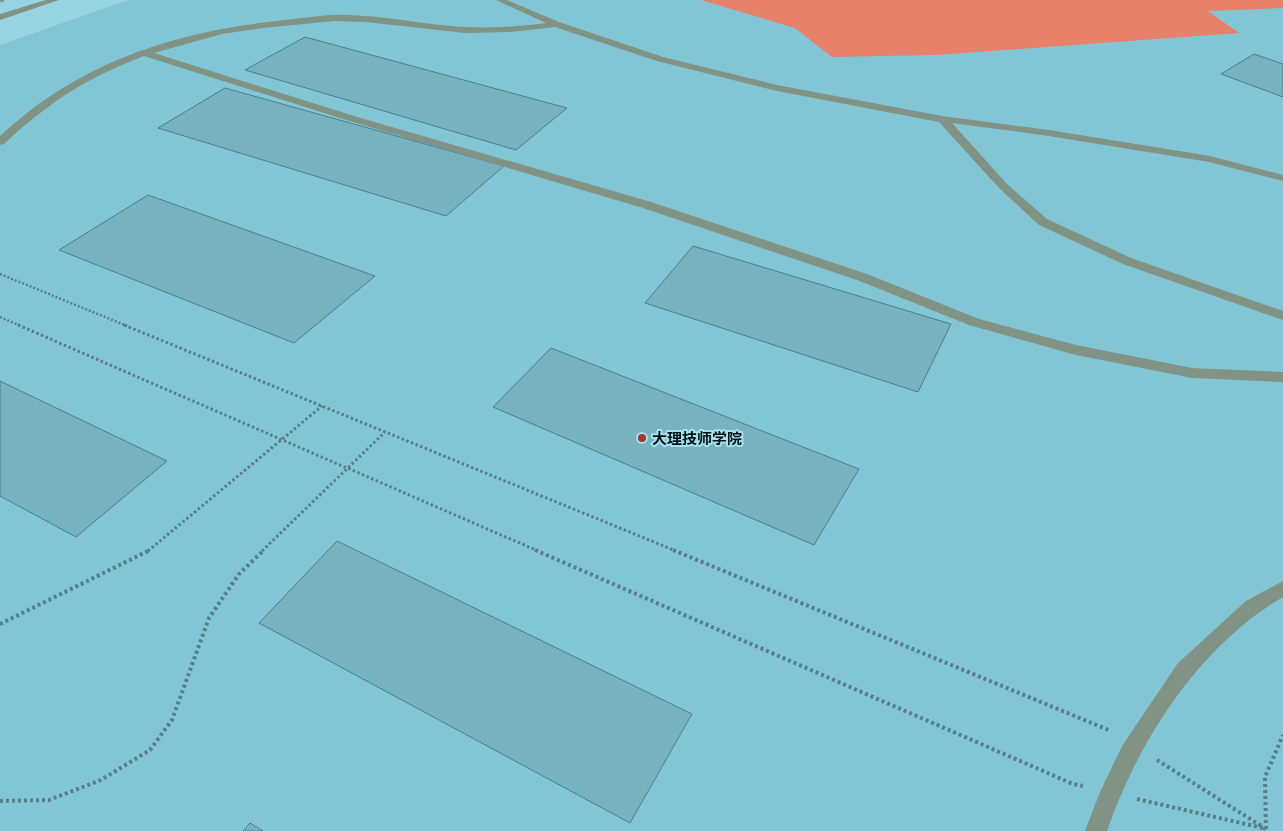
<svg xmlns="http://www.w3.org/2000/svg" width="1283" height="831" font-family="'Libre Baskerville','Noto Sans SC',serif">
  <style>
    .built { fill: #82c6d6 }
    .green { fill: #e7816a }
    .building { fill: #78b2bf; stroke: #47808d }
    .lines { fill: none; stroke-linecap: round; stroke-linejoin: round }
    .path-far2 { stroke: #567f89; stroke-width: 2.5; stroke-dasharray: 2 2; stroke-linecap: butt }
    .path-far1 { stroke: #567f89; stroke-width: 3; stroke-dasharray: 2.5 2.5; stroke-linecap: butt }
    .path { stroke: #567f89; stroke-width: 4; stroke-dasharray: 3 3; stroke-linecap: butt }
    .minor { fill: #819385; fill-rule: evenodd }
    .poi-dot { fill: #a23922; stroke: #a4e0ee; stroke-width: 2 }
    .labels { text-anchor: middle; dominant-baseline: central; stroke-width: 4; stroke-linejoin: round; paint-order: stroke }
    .poi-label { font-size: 15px; font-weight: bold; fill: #001115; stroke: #a4e0ee; text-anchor: start }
  </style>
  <rect width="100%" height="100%" fill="#98d3e1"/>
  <path class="built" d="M 128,0 L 1283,0 L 1283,831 L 0,831 L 0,45 Z"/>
  <path class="green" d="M 701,0 L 1283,0 L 1283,8 L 1208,11 L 1239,33 L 936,55 L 832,57 L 795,28 Z"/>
  <path class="building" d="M 305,37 L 567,108 L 516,150 L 245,70 Z
    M 1254,54 L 1283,64 L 1283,97 L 1221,74 Z
    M 225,88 L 504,166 L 446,216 L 158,128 Z
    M 148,195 L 375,276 L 294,343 L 59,250 Z
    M 693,246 L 951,324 L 918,392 L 645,303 Z
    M 551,348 L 859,469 L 814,545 L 493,407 Z
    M 0,381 L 167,461 L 76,537 L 0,496 Z
    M 337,541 L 692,714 L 630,823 L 259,623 Z
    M 250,823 L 263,831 L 243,831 Z"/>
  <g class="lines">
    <path class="path-far2" d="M 0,274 L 127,326
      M 0,317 L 21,326"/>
    <path class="path-far1" d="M 18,325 L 538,551
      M 124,325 L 676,551
      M 148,551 L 322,406
      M 262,551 L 385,432"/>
    <path class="path" d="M 535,550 L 1073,784 L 1083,786
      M 673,550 L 1111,731
      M 0,624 L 150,550
      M 1157,760 L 1266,829
      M 1137,799 L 1263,828
      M 0,801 L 49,800 L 101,780 L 150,750 L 172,720 L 209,618 L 239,574 L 264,550
      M 1266,829 L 1265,777 L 1283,735"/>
    <path class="minor" d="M 0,0 L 5,0 L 1,3 Z
      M 46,0 L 59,0 L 0,20 L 0,14 Z
      M 496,0 L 507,0 L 559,22 L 663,57 L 777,85 L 942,116 L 1049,130 L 1210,156 L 1283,175 L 1283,181 L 1209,162 L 1049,136 L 952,123 L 1007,184 L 1047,219 L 1131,258 L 1283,311 L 1283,320 L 1123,264 L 1039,225 L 999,188 L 939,122 L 777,91 L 657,61 L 555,27 L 511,32 L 465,33 L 366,22 L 334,21 L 263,28 L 222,34 L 154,53 L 354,116 L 651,202 L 867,274 L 979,319 L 1076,345 L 1192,368 L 1283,372 L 1283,382 L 1192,378 L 1076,355 L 969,325 L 857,280 L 643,208 L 346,120 L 144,56 C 86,78 49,102 4,144 L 0,145 L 0,136 C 80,61 177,31 285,20 C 306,18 328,14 349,15 C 384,16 417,23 451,26 C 483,29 514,27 546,23 Z
      M 1283,581 L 1283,597 C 1199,646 1138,741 1107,831 L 1085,831 L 1100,792 L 1122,746 L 1178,663 L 1246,601 Z"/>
  </g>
  <circle class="poi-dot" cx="642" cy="438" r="5"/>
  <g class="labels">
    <g class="poi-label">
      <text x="652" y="438">大理技师学院</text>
    </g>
  </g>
</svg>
